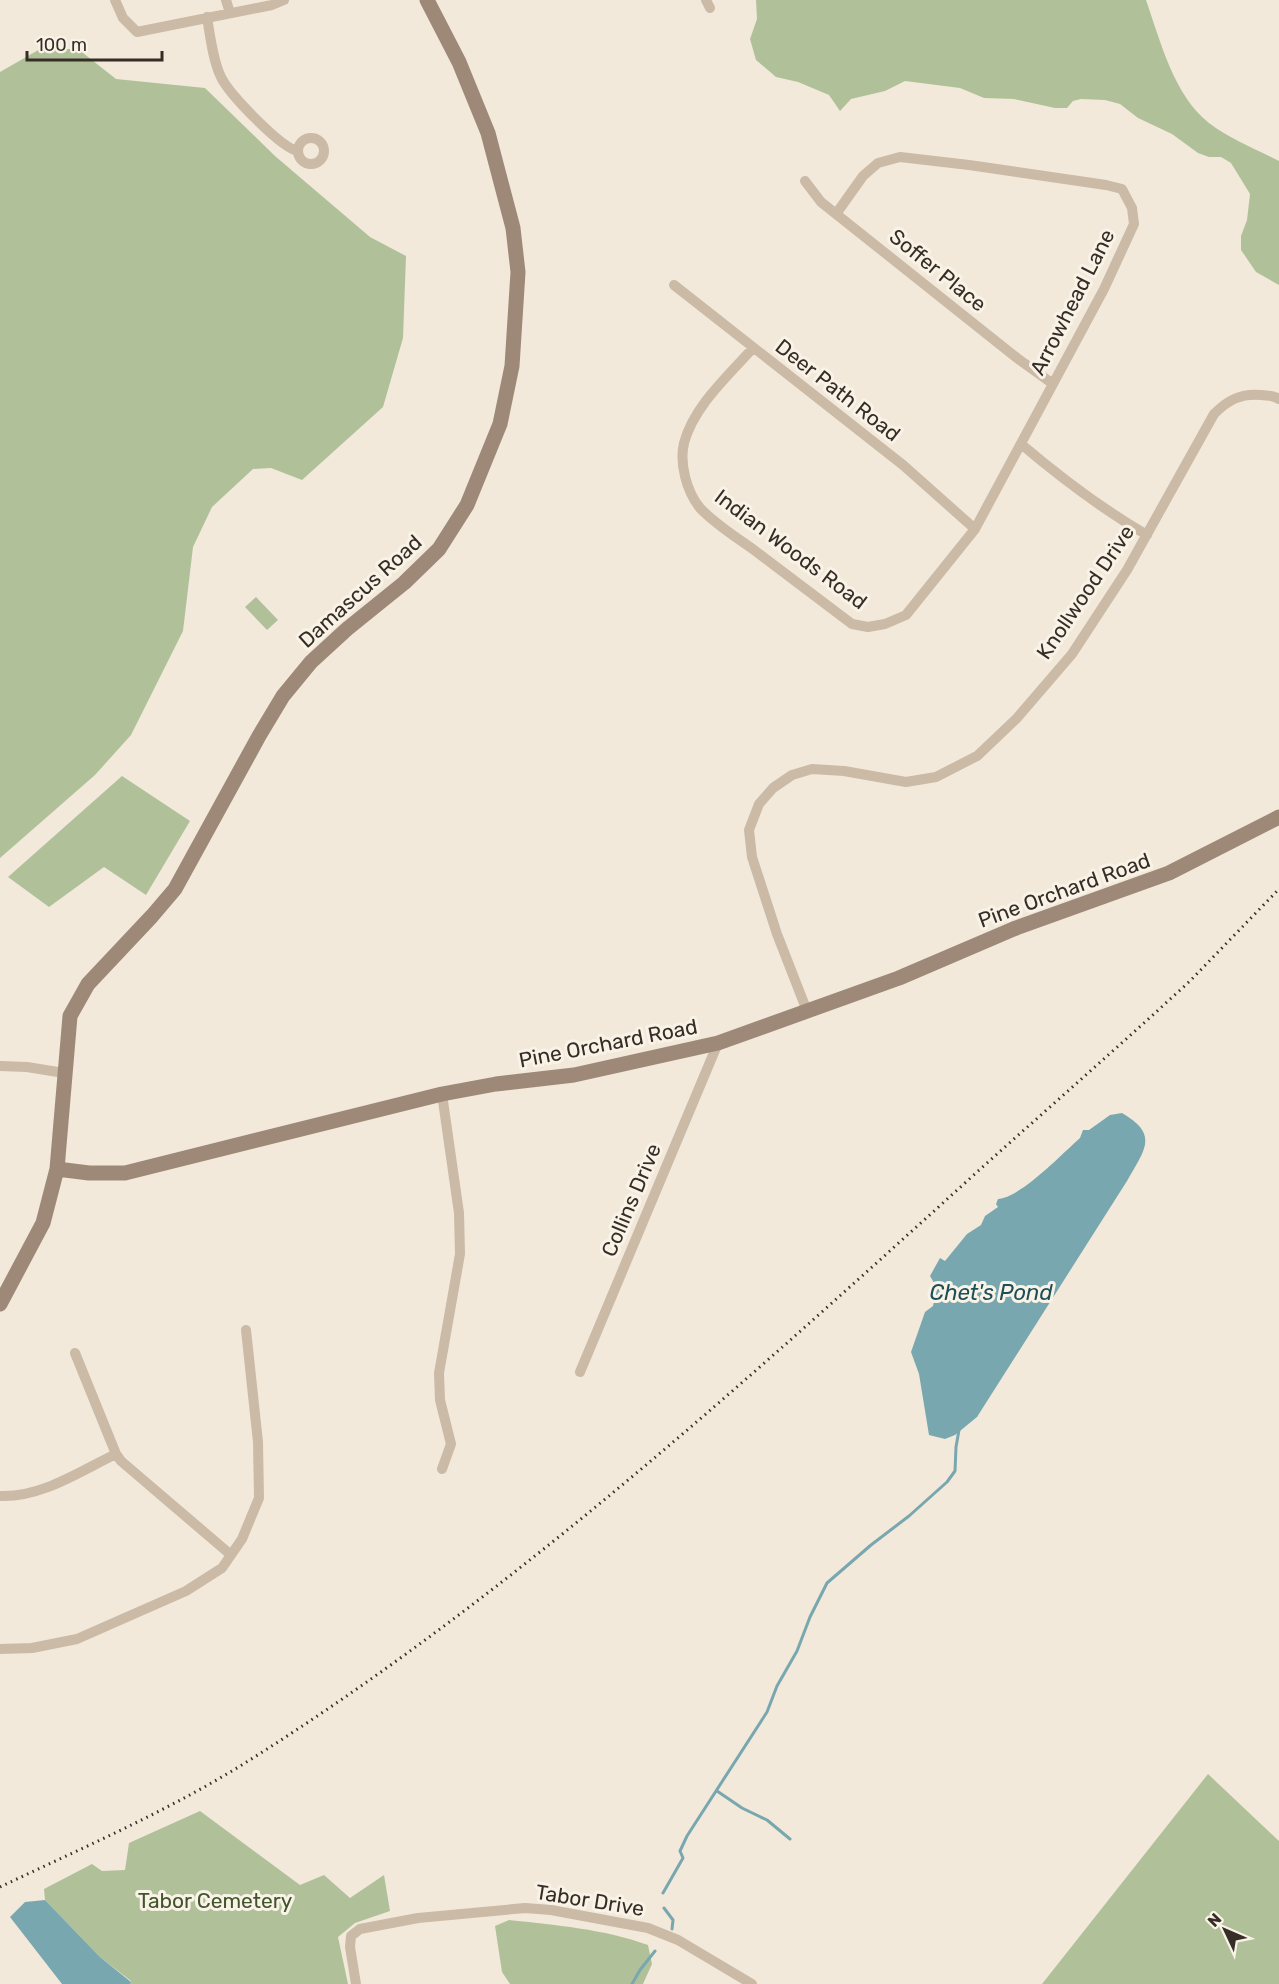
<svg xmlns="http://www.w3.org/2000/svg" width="1279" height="1984" font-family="Rubik,sans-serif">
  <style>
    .green { fill: #b0c19a }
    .water { fill: #79a7af }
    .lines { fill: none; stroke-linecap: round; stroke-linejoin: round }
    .stream { stroke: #79a7af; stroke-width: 3 }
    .street { stroke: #cabaa6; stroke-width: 10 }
    .secondary { stroke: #9e8978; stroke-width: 15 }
    .rail { stroke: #362d27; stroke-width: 3; stroke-dasharray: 1.5 4.5; stroke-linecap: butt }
    .labels { text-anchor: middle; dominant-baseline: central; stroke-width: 6; stroke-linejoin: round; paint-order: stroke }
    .street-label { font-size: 21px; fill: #362d27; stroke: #f9f3e7 }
    .park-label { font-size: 21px; fill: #41542b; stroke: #f9f3e7 }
    .water-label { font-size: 22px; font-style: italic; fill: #1d4e58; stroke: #f9f3e7 }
  </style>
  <rect width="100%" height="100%" fill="#f2e9da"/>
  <path class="green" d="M 756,0 L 1146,0 C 1160,40 1174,96 1209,123 C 1230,139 1256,149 1279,161 L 1279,285 L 1256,272 L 1241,250 L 1241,236 L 1247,220 L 1250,194 L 1231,163 L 1221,157 L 1209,157 L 1198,153 L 1172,134 L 1138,118 L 1120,104 L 1105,100 L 1081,99 L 1073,101 L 1067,108 L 1055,108 L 1014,99 L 984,98 L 960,88 L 905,81 L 885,91 L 851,99 L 840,111 L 829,95 L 798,82 L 776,77 L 756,60 L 750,39 L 757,19 Z
    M 40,49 L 78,49 L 116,79 L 205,88 L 275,156 L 370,237 L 406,256 L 403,338 L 383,407 L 302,480 L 271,468 L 253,469 L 212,507 L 193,547 L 183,631 L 131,735 L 95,775 L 0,858 L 0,72 Z
    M 256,597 L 278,620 L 267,630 L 245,607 Z
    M 122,776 L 190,821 L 146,895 L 104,867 L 49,907 L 8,877 Z
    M 1208,1774 L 1279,1841 L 1279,1984 L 1042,1984 Z
    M 200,1811 L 300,1885 L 324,1875 L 350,1898 L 384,1875 L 390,1911 L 355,1923 L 338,1937 L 348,1984 L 130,1984 L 131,1981 L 100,1957 L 45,1900 L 44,1889 L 92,1864 L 102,1871 L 125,1870 L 129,1843 Z
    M 509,1920 C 555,1925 604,1929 648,1945 L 652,1964 L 643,1984 L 510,1984 L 502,1972 L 495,1926 Z"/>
  <path class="water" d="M 1122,1113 C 1160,1135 1144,1150 1127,1181 L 977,1417 L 955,1435 L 945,1439 L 929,1435 L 919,1374 L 911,1352 L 925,1312 L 933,1306 L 937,1288 L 930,1276 L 940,1258 L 945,1261 L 967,1234 L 981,1225 L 985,1216 L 998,1207 L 996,1204 L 998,1199 C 1020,1198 1062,1154 1080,1138 L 1083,1130 L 1089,1130 L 1110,1115 Z
    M 45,1900 L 100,1957 L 131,1982 L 130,1984 L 62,1984 L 10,1917 L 25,1902 Z"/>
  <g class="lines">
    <path class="stream" d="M 717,1791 L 742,1808 L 767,1820 L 790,1839
      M 663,1893 L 683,1858 L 680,1851 L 687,1836 L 767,1712 L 777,1686 L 797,1651 L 810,1617 L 827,1583 L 871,1545 L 909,1516 L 947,1482 L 955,1471 L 956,1447 L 959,1430
      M 664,1908 L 673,1920 L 672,1929
      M 632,1984 L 640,1970 L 655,1951"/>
    <path class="street" d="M 115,0 L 123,18 L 137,32 L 272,5 L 284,0
      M 226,0 L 230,13
      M 706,0 L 710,8
      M 207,17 C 210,35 213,61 221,77 C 229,94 281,148 298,151
      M298 151a13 13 0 1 1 26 0a13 13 0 1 1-26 0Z
      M 805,181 L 821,202 L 1017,358 L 1053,384
      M 674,285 L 903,465 L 975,529
      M 753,348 C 728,376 694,406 684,443 C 679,464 687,492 700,508 C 715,524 736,537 754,550 C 787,575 819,599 852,624 L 868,627 L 885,624 L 906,615 L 975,529 L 1104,289 L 1134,224 L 1132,208 L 1122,189 L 1106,185 L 969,165 L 900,157 L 878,163 L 863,176 L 836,214
      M 1021,444 C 1060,477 1102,509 1147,535
      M 807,1011 L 777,934 L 752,857 L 749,830 L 759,804 L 773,788 L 792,775 L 812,769 L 844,771 L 906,782 L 936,777 L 977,756 L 1017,718 L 1072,654 L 1127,570 L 1214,414 C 1228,400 1241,393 1261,395 C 1268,396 1273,395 1279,399
      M 0,1066 L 27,1067 L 64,1073
      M 75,1353 L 116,1454 L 121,1461 L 231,1555
      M 580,1372 L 718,1043
      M 442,1469 L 451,1444 L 440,1400 L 439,1373 L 460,1254 L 459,1213 L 442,1094
      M 0,1496 C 41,1498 80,1471 116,1454
      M 0,1649 L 32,1648 L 77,1639 L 186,1591 L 222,1568 L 242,1539 L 259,1498 L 258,1442 L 246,1330
      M 356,1984 L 350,1947 L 351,1936 L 360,1929 L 418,1918 L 525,1908 L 551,1910 L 648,1928 L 678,1940 L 752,1984"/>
    <path class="secondary" d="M 57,1169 L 89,1173 L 125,1173 L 442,1094 L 496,1084 L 574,1075 L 718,1043 L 899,978 L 1016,928 L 1169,873 L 1279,817
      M 0,1304 L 43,1223 L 57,1169 L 70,1016 L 88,984 L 152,916 L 175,889 L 259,736 L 283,696 L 311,662 L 347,629 L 404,583 L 439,549 L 467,505 L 500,424 L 512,366 L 518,272 L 513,228 L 488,133 L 459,62 L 427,0"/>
    <path class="rail" d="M 0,1887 C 82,1848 168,1811 245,1763 C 495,1606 715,1409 933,1212 C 1003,1148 1074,1086 1144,1023 L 1190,981 L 1279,889"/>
  </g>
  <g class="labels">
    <g class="street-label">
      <text transform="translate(938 270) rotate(39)">Soffer Place</text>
      <text transform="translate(1072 302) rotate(-63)">Arrowhead Lane</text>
      <text transform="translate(838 390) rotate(38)">Deer Path Road</text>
      <text transform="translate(791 549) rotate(37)">Indian Woods Road</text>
      <text transform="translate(360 591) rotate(-42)">Damascus Road</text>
      <text transform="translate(1085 592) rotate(-56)">Knollwood Drive</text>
      <text transform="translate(1064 890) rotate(-20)">Pine Orchard Road</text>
      <text transform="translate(608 1043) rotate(-11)">Pine Orchard Road</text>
      <text transform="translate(631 1200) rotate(-67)">Collins Drive</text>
      <text transform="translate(590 1900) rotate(9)">Tabor Drive</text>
    </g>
    <g class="park-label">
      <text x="215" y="1900">Tabor Cemetery</text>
    </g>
    <g class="water-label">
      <text x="991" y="1292">Chet's Pond</text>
    </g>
  </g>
  <g transform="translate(1225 1930) rotate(314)" stroke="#f9f3e7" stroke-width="4.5" paint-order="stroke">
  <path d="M0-4.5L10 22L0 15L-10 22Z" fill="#362d27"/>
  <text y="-9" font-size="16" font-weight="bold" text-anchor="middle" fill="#362d27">N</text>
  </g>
  <path d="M27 51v9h135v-9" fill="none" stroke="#362d27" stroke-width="3"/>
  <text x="36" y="51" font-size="18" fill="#362d27" stroke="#f9f3e7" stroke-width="4.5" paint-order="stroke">100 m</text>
</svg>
